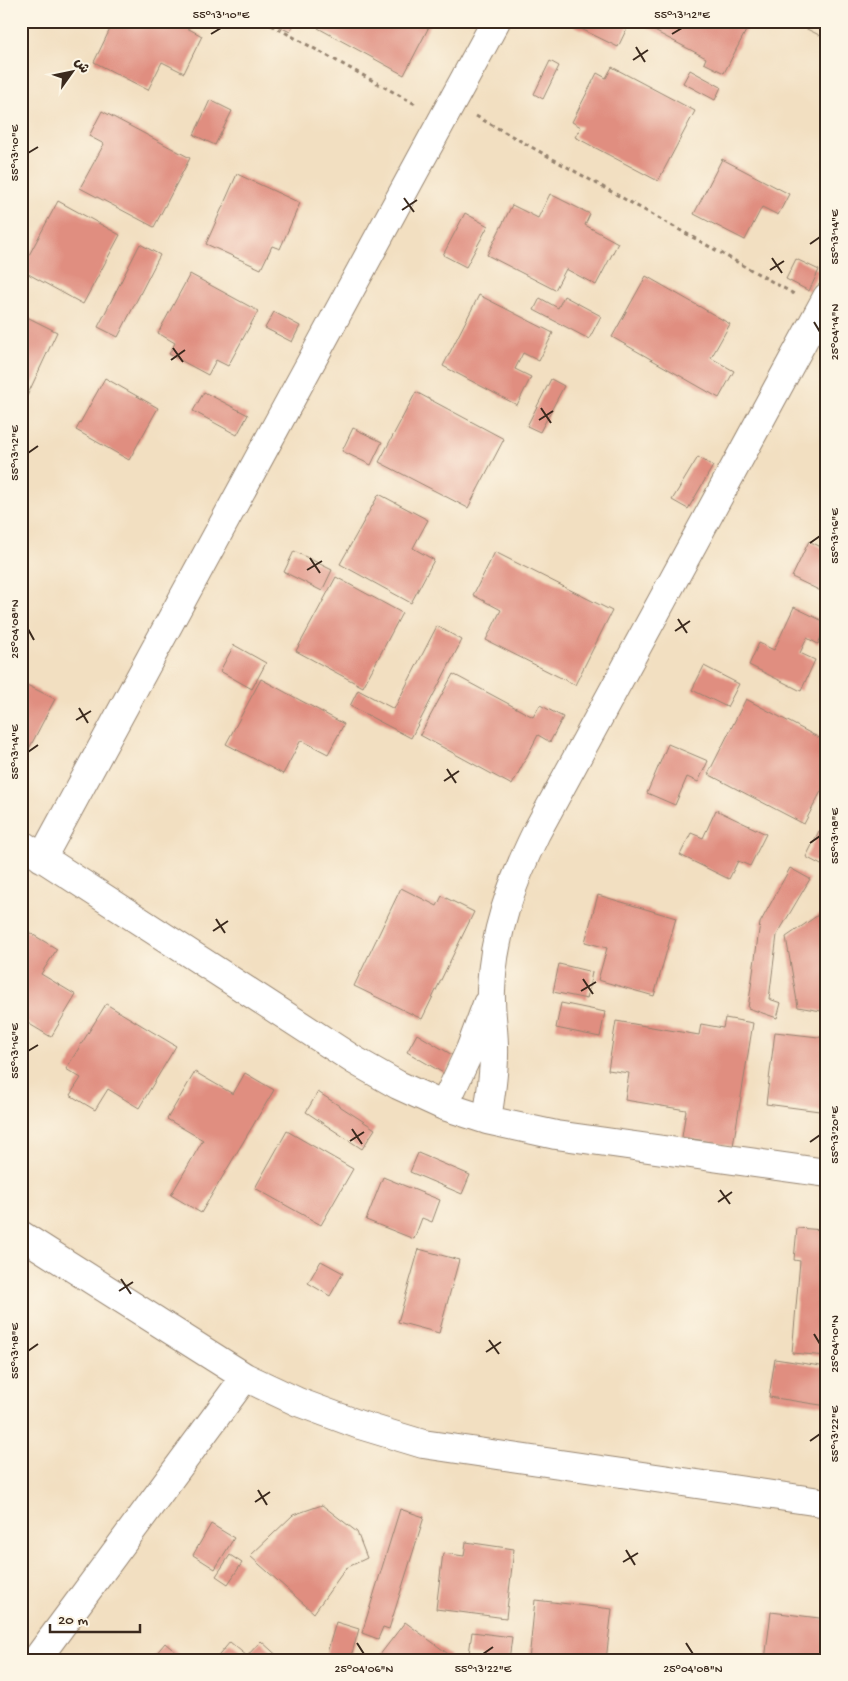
<svg xmlns="http://www.w3.org/2000/svg" width="848" height="1681" font-family="'Gochi Hand','Playpen Sans Arabic',sans-serif">
  <style>
    .building { fill: #e08e80 }
    .lines { fill: none; stroke-linecap: round; stroke-linejoin: round }
    .minor-casing { stroke: #968470; stroke-width: 30 }
    .path { stroke: #968470; stroke-width: 3; stroke-dasharray: 4 4; stroke-linecap: butt }
    .minor { stroke: #fff; stroke-width: 28 }
    .ticks { fill: none; stroke: #3b2a1e; stroke-width: 2 }
    .neatline { fill: none; stroke: #3b2a1e; stroke-width: 2 }
    .ticks-label { font-size: 12px; text-anchor: middle; fill: #3b2a1e }
  </style>
  <rect width="100%" height="100%" fill="#fcf5e5"/>
  <filter id="ink" filterUnits="userSpaceOnUse"><feTurbulence type="fractalNoise" baseFrequency=".02" numOctaves="2"/><feDisplacementMap in="SourceGraphic" scale="10" xChannelSelector="R" yChannelSelector="G"/><feConvolveMatrix kernelMatrix="1 2 1 2 8 2 1 2 1" color-interpolation-filters="sRGB"/></filter>
  <filter id="wash" filterUnits="userSpaceOnUse"><feTurbulence type="fractalNoise" baseFrequency=".0096" numOctaves="4" result="noise"/><feDisplacementMap in="SourceGraphic" scale="20" xChannelSelector="R" yChannelSelector="G"/><feGaussianBlur stdDeviation="1.12" result="paint"/><feColorMatrix in="noise" values="0 0 0 0 0 0 0 0 0 0 0 0 0 0 0 0 0 1.4 0 .05"/><feComposite in="paint" operator="in"/></filter>
  <g filter="url(#wash)">
    <rect width="100%" height="100%" fill="#f2dfc1"/>
    <g id="blocks">
      <path class="building" d="M 114,21 L 174,21 L 202,36 L 184,73 L 162,62 L 148,90 L 94,62 Z
        M 268,21 L 295,21 L 290,32 Z
        M 322,21 L 364,21 L 370,25 L 372,21 L 432,21 L 404,75 L 318,28 Z
        M 573,21 L 623,21 L 629,24 L 618,47 L 571,24 Z
        M 645,21 L 751,21 L 724,73 L 704,63 L 706,58 L 643,25 Z
        M 768,21 L 789,21 L 785,29 Z
        M 804,21 L 827,21 L 827,39 L 801,26 Z
        M 550,61 L 559,66 L 543,99 L 534,94 Z
        M 612,67 L 695,111 L 658,181 L 575,137 L 581,127 L 572,122 L 597,73 L 606,78 Z
        M 690,70 L 721,87 L 715,100 L 683,83 Z
        M 210,100 L 232,111 L 215,145 L 194,135 Z
        M 102,111 L 190,158 L 154,227 L 80,188 L 104,144 L 89,136 Z
        M 722,159 L 789,194 L 778,215 L 762,207 L 745,240 L 694,214 Z
        M 237,174 L 300,203 L 280,249 L 272,246 L 261,269 L 206,244 Z
        M 550,194 L 590,214 L 585,225 L 618,243 L 596,285 L 566,269 L 555,290 L 487,255 L 512,205 L 538,218 Z
        M 58,201 L 120,235 L 83,304 L 21,270 Z
        M 465,213 L 488,226 L 466,267 L 443,255 Z
        M 140,244 L 160,255 L 118,337 L 98,327 Z
        M 796,259 L 819,270 L 809,291 L 786,279 Z
        M 190,274 L 258,311 L 228,366 L 216,360 L 208,375 L 169,354 L 175,343 L 158,333 Z
        M 646,276 L 730,324 L 711,358 L 734,371 L 719,398 L 612,337 Z
        M 479,295 L 553,333 L 539,361 L 523,353 L 515,369 L 531,377 L 517,405 L 443,366 Z
        M 564,296 L 601,316 L 589,339 L 534,310 L 540,298 L 558,308 Z
        M 274,312 L 300,326 L 292,342 L 265,328 Z
        M 21,314 L 57,332 L 27,396 L 21,394 Z
        M 105,378 L 158,408 L 129,460 L 76,430 Z
        M 551,379 L 564,386 L 540,432 L 527,426 Z
        M 204,392 L 248,415 L 237,435 L 193,411 Z
        M 416,392 L 504,439 L 468,508 L 379,462 Z
        M 353,428 L 382,442 L 371,465 L 342,451 Z
        M 698,457 L 713,466 L 688,509 L 672,500 Z
        M 379,494 L 428,520 L 413,548 L 434,560 L 411,603 L 340,564 Z
        M 809,541 L 823,548 L 827,541 L 827,594 L 792,577 Z
        M 294,551 L 332,570 L 322,591 L 284,572 Z
        M 495,552 L 612,611 L 575,685 L 486,640 L 501,610 L 473,595 Z
        M 336,577 L 402,613 L 363,687 L 296,651 Z
        M 794,607 L 827,623 L 818,644 L 807,638 L 800,653 L 815,660 L 801,691 L 749,665 L 759,643 L 774,650 Z
        M 437,626 L 462,640 L 411,738 L 350,706 L 358,690 L 394,709 Z
        M 234,645 L 266,663 L 252,689 L 220,671 Z
        M 704,666 L 739,684 L 727,707 L 692,690 Z
        M 453,674 L 533,717 L 540,705 L 563,717 L 550,742 L 538,735 L 512,785 L 420,735 Z
        M 261,679 L 344,724 L 328,754 L 301,740 L 283,774 L 226,744 Z
        M 21,682 L 55,699 L 21,764 Z
        M 746,699 L 827,742 L 827,780 L 804,824 L 708,774 Z
        M 668,744 L 708,761 L 698,782 L 687,777 L 675,805 L 647,793 Z
        M 716,810 L 766,834 L 750,866 L 738,861 L 729,879 L 680,855 L 691,833 L 703,838 Z
        M 819,831 L 827,835 L 827,868 L 806,857 Z
        M 790,868 L 810,879 L 777,935 L 769,999 L 781,1003 L 777,1018 L 748,1008 L 760,923 Z
        M 401,888 L 437,906 L 442,896 L 474,912 L 422,1019 L 354,986 Z
        M 598,895 L 676,918 L 654,996 L 598,980 L 607,948 L 585,942 Z
        M 827,909 L 827,1012 L 798,1007 L 786,937 Z
        M 25,930 L 57,949 L 41,974 L 76,995 L 51,1037 L 21,1019 L 21,937 Z
        M 559,964 L 592,972 L 587,999 L 553,992 Z
        M 561,1003 L 605,1012 L 600,1037 L 556,1028 Z
        M 106,1004 L 176,1046 L 139,1108 L 108,1089 L 95,1110 L 70,1095 L 81,1078 L 66,1069 Z
        M 725,1018 L 753,1023 L 733,1146 L 682,1137 L 686,1110 L 625,1100 L 629,1073 L 608,1070 L 616,1021 L 699,1035 L 701,1024 L 723,1028 Z
        M 775,1032 L 827,1038 L 827,1112 L 766,1104 Z
        M 417,1034 L 454,1056 L 445,1074 L 407,1052 Z
        M 195,1072 L 233,1094 L 245,1073 L 274,1090 L 201,1213 L 171,1195 L 203,1140 L 167,1119 Z
        M 318,1092 L 375,1129 L 362,1149 L 306,1112 Z
        M 287,1131 L 353,1169 L 321,1225 L 255,1188 Z
        M 418,1153 L 470,1175 L 462,1194 L 410,1172 Z
        M 383,1177 L 440,1200 L 432,1222 L 422,1218 L 414,1239 L 366,1220 Z
        M 797,1228 L 824,1230 L 821,1263 L 827,1263 L 827,1356 L 792,1353 L 800,1261 L 794,1260 Z
        M 419,1249 L 459,1260 L 439,1333 L 398,1322 Z
        M 321,1261 L 343,1273 L 330,1296 L 308,1283 Z
        M 775,1359 L 827,1367 L 827,1406 L 769,1397 Z
        M 322,1505 L 357,1532 L 367,1558 L 346,1568 L 314,1613 L 250,1556 L 293,1515 Z
        M 400,1509 L 424,1517 L 389,1629 L 383,1627 L 378,1639 L 362,1633 Z
        M 211,1524 L 234,1538 L 215,1569 L 193,1555 Z
        M 466,1542 L 514,1549 L 506,1618 L 436,1609 L 443,1553 L 464,1556 Z
        M 230,1555 L 242,1563 L 228,1584 L 216,1576 Z
        M 535,1600 L 612,1609 L 606,1660 L 529,1660 Z
        M 771,1612 L 827,1619 L 827,1660 L 765,1660 Z
        M 336,1622 L 359,1629 L 350,1660 L 325,1660 Z
        M 405,1622 L 451,1656 L 448,1660 L 376,1660 Z
        M 472,1632 L 512,1637 L 509,1660 L 482,1660 L 482,1656 L 469,1654 Z
        M 261,1641 L 282,1660 L 215,1660 L 230,1642 L 247,1656 Z
        M 165,1643 L 185,1660 L 151,1660 Z"/>
    </g>
  </g>
  <g filter="url(#ink)">
    <use href="#blocks" fill-opacity="0" stroke="#968470" stroke-width="1"/>
    <g class="lines">
      <g class="minor-casing">
        <path id="minor" d="M 21,844 L 354,1060 L 398,1085 L 444,1106 L 487,1120 L 556,1135 L 827,1173
          M 42,858 L 496,21
          M 444,1106 L 470,1050 L 487,1004
          M 487,1120 C 490,1099 494,1077 494,1055 C 495,1034 490,1012 491,990 C 493,934 512,882 536,833 L 827,297
          M 21,1235 L 245,1377 L 298,1402 L 360,1425 L 423,1444 L 827,1503
          M 36,1660 L 245,1377"/>
      </g>
      <path class="path" d="M 264,21 L 417,105
        M 476,116 L 796,295"/>
      <use href="#minor" class="minor"/>
    </g>
  </g>
  <path class="ticks" d="M 211,34 L 221,28M 672,34 L 682,28M 636,47 L 645,62M 633,60 L 648,50M 28,153 L 38,147M 404,198 L 414,212M 402,210 L 417,200M 810,244 L 820,237M 772,258 L 782,273M 770,270 L 784,261M 814,322 L 820,332M 173,348 L 183,362M 171,360 L 185,350M 541,408 L 551,423M 539,420 L 553,411M 28,453 L 38,446M 810,543 L 820,536M 310,558 L 320,573M 307,570 L 322,561M 678,619 L 687,633M 28,629 L 34,640M 675,631 L 690,621M 79,708 L 88,723M 76,720 L 91,711M 28,752 L 38,745M 447,769 L 456,783M 444,781 L 459,771M 810,843 L 820,836M 216,919 L 225,933M 213,931 L 228,921M 583,979 L 593,994M 581,991 L 596,982M 28,1051 L 38,1045M 352,1129 L 362,1144M 350,1141 L 364,1132M 810,1142 L 820,1135M 720,1190 L 730,1204M 718,1202 L 732,1192M 121,1279 L 131,1294M 119,1291 L 133,1282M 814,1334 L 820,1344M 489,1340 L 499,1354M 28,1351 L 38,1344M 486,1352 L 501,1342M 810,1441 L 820,1434M 258,1490 L 267,1505M 255,1502 L 270,1492M 626,1550 L 635,1565M 623,1562 L 638,1553M 357,1643 L 364,1654M 686,1643 L 693,1654M 483,1654 L 493,1647"/>
  <rect width="848" height="1681" fill="none" stroke="#fcf5e5" stroke-width="55"/>
  <g transform="translate(72 72) rotate(57)" stroke="#fcf5e5" stroke-width="4" paint-order="stroke">
  <path d="M0-4L9 19L0 12L-9 19Z" fill="#3b2a1e"/>
  <text y="-8" font-size="14" font-weight="bold" text-anchor="middle" fill="#3b2a1e">ش</text>
  </g>
  <path d="M50 1624v8h90v-8" fill="none" stroke="#3b2a1e" stroke-width="2.5"/>
  <text x="58" y="1624" font-size="15" fill="#3b2a1e" stroke="#fcf5e5" stroke-width="4" paint-order="stroke">20 m</text>
  <rect x="28" y="28" width="792" height="1626" class="neatline"/>
  <g class="ticks-label">
    <text x="221" y="18">55°13'10"E</text>
    <text x="682" y="18">55°13'12"E</text>
    <text transform="translate(14 153) rotate(-90)" y="4">55°13'10"E</text>
    <text transform="translate(834 237) rotate(-90)" y="4">55°13'14"E</text>
    <text transform="translate(834 332) rotate(-90)" y="4">25°04'14"N</text>
    <text transform="translate(14 453) rotate(-90)" y="4">55°13'12"E</text>
    <text transform="translate(834 536) rotate(-90)" y="4">55°13'16"E</text>
    <text transform="translate(14 629) rotate(-90)" y="4">25°04'08"N</text>
    <text transform="translate(14 752) rotate(-90)" y="4">55°13'14"E</text>
    <text transform="translate(834 836) rotate(-90)" y="4">55°13'18"E</text>
    <text transform="translate(14 1051) rotate(-90)" y="4">55°13'16"E</text>
    <text transform="translate(834 1135) rotate(-90)" y="4">55°13'20"E</text>
    <text transform="translate(834 1344) rotate(-90)" y="4">25°04'10"N</text>
    <text transform="translate(14 1351) rotate(-90)" y="4">55°13'18"E</text>
    <text transform="translate(834 1434) rotate(-90)" y="4">55°13'22"E</text>
    <text x="364" y="1672">25°04'06"N</text>
    <text x="483" y="1672">55°13'22"E</text>
    <text x="693" y="1672">25°04'08"N</text>
  </g>
</svg>
